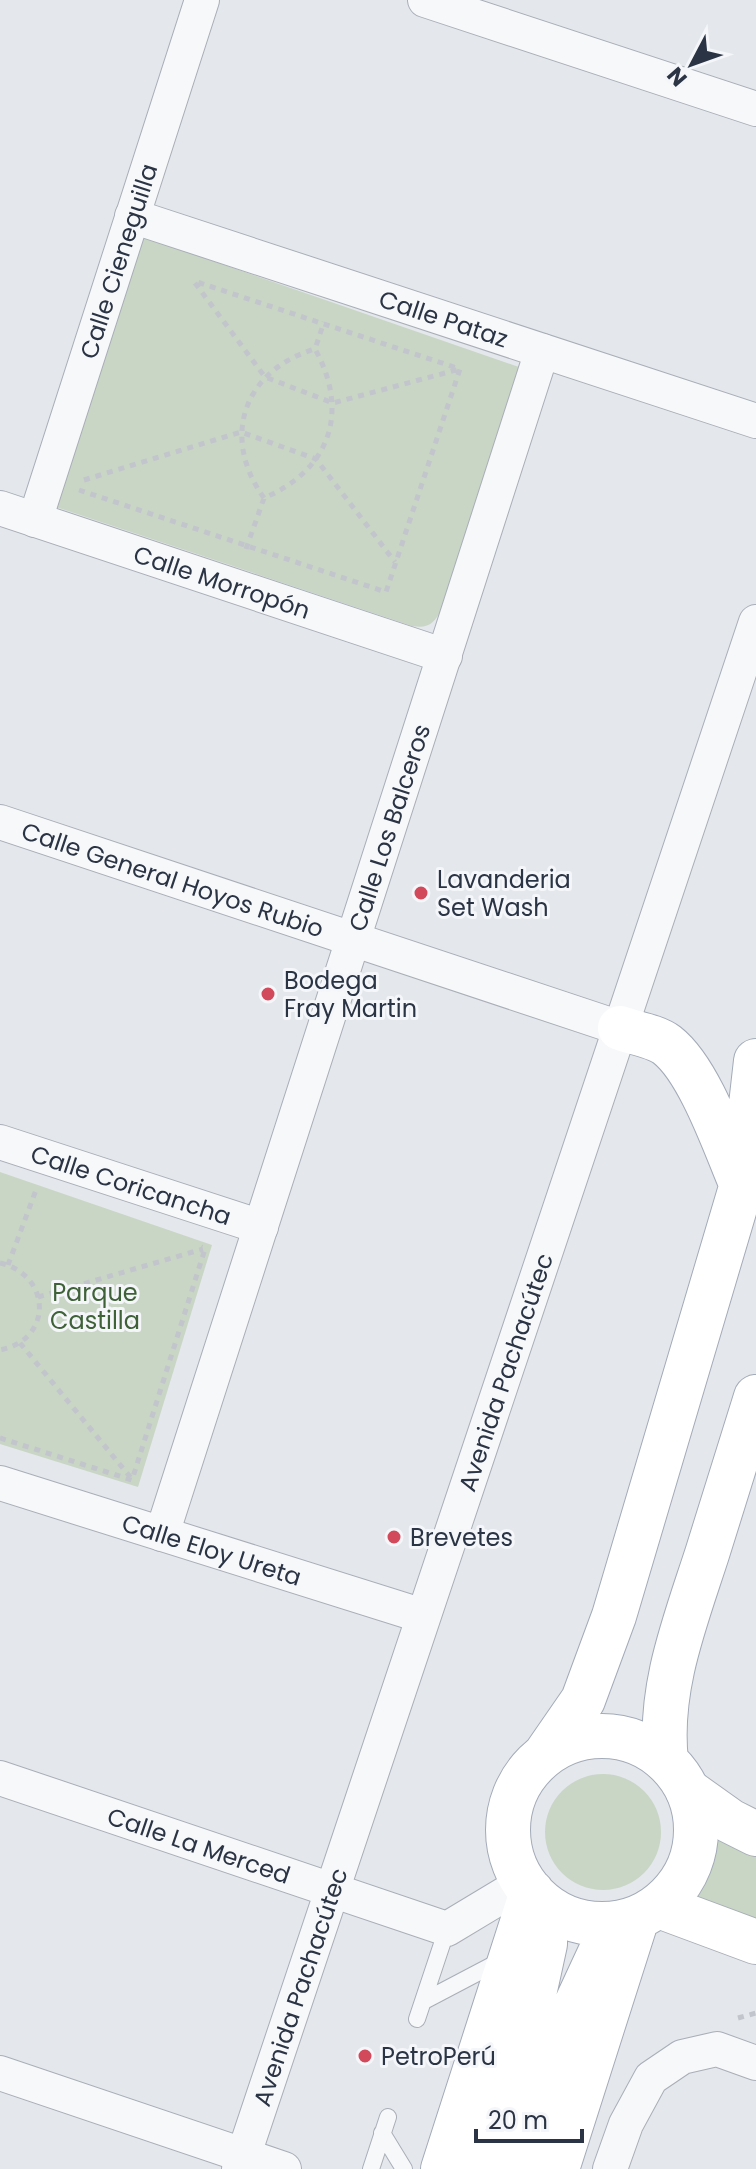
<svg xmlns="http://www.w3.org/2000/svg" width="756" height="2169" font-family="Poppins,sans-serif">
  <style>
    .green { fill: #c9d6c5 }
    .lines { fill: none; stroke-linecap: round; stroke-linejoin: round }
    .service-casing { stroke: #a9aeb7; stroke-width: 18 }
    .minor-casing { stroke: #a9aeb7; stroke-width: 36 }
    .secondary-casing { stroke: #a9aeb7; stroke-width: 46 }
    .primary-casing { stroke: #a3abb8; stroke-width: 46 }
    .path { stroke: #c2c5cb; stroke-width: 5; stroke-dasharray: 6 6; stroke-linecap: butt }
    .service { stroke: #f7f8fa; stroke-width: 16 }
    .minor { stroke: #f7f8fa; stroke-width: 34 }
    .secondary { stroke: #fff; stroke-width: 44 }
    .primary { stroke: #fff; stroke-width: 44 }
    .poi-dot { fill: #d1495b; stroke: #f4f6f9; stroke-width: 3 }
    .labels { text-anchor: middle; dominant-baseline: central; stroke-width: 6; stroke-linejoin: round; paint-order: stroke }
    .street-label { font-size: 24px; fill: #2b3445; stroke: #f4f6f9 }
    .poi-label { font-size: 24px; fill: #2b3445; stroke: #f4f6f9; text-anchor: start }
    .park-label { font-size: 24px; fill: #3f6138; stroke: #f4f6f9 }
  </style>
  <rect width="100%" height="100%" fill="#e4e7ec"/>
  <path class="green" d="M 138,235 L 519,367 L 442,609 C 434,623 429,629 412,626 L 50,505 Z
    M 0,1172 L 212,1245 L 138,1487 L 0,1444 Z
    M545 1832a58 58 0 1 1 116 0a58 58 0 1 1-116 0Z
    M 701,1823 L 756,1843 L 756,1923 L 681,1895 L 700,1845 Z"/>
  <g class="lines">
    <g class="service-casing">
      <path id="service" d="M 424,2001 L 502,1960
        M 417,2019 L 447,1929
        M 382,2133 L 404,2169
        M 371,2169 L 388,2117"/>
    </g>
    <g class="minor-casing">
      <g id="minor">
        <path d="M 425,0 L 756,109"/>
        <path id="s1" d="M 132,216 L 756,421"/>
        <path id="s2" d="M 0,508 L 445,656"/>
        <path id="s3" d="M 35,520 L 202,0"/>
        <path id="s4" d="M 0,822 L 620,1028"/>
        <path id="s5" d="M 0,1142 L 261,1227"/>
        <path id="s6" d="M 0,1483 L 423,1616"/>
        <path id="s7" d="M 162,1534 L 542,351"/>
        <path id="s8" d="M 0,1778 L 447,1929 L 525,1882"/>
        <path d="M 0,2073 L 284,2169"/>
        <path id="s9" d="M 239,2169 L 756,622"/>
        <path d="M 610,2169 L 626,2124 L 651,2078 L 682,2057 L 717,2049 L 756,2063"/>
      </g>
    </g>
    <g class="secondary-casing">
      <path id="secondary" d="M 688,1791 L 730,1821 L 756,1834
        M 659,1906 L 756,1942"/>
    </g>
    <g class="primary-casing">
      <path id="primary" d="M 620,1028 C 634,1033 655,1036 667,1045 C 699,1070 724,1143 740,1181
        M508 1830a94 94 0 1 1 188 0a94 94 0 1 1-188 0Z
        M 545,1755 L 583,1700 L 614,1616 L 742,1184 L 756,1061
        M 666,1761 C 658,1689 685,1622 707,1554 C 723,1502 740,1449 756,1397
        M 443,2169 L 532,1892
        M 479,2169 L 531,2008 L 545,1944 L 545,1905
        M 518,2169 L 567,2024 L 606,1940
        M 557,2169 L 637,1918"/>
    </g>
    <path class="path" d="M 195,283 L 265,377 L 333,403 L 460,369
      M 84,480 L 241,432 L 316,459 L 395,562
      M 79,490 L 386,592 L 460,369 L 194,281
      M 264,498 C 220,437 244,370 315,349
      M 246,549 L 264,498 C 330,470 350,412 315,349 L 324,322
      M 0,1263 C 52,1275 53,1340 0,1350
      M 8,1265 L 36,1190
      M 38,1297 L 203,1249
      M 20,1343 L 131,1478
      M 0,1438 L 132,1480 L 205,1249 L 201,1247
      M 738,2018 L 756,2013"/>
    <use href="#service" class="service"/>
    <use href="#minor" class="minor"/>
    <use href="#secondary" class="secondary"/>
    <use href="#primary" class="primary"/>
  </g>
  <g class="poi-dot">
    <circle cx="421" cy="893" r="8"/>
    <circle cx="268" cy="994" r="8"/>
    <circle cx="394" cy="1537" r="8"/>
    <circle cx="365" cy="2056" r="8"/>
  </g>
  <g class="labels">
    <g class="street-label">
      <text stroke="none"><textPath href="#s3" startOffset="272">Calle Cieneguilla</textPath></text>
      <text stroke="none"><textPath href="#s1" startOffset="328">Calle Pataz</textPath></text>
      <text stroke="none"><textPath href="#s2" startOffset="234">Calle Morropón</textPath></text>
      <text stroke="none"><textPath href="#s7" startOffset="742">Calle Los Balceros</textPath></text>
      <text stroke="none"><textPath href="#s4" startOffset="182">Calle General Hoyos Rubio</textPath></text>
      <text stroke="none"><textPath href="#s5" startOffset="138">Calle Coricancha</textPath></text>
      <text stroke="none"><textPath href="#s9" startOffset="840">Avenida Pachacútec</textPath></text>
      <text stroke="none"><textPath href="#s6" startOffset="222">Calle Eloy Ureta</textPath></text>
      <text stroke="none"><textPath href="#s8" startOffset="210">Calle La Merced</textPath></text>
      <text stroke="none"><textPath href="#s9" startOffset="192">Avenida Pachacútec</textPath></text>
    </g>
    <g class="poi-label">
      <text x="437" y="879">Lavanderia<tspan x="437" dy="28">Set Wash</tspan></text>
      <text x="284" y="980">Bodega<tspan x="284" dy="28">Fray Martin</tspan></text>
      <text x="410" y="1537">Brevetes</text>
      <text x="381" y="2056">PetroPerú</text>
    </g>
    <g class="park-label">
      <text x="95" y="1292">Parque<tspan x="95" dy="28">Castilla</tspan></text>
    </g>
  </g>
  <g transform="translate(692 64) rotate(229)" stroke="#f4f6f9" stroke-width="6" paint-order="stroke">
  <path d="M0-6L14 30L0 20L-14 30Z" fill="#2b3445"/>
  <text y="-12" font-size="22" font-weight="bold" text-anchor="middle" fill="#2b3445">N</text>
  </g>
  <path d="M476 2129v12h106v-12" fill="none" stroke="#2b3445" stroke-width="4"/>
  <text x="488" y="2129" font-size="24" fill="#2b3445" stroke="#f4f6f9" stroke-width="6" paint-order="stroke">20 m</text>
</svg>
